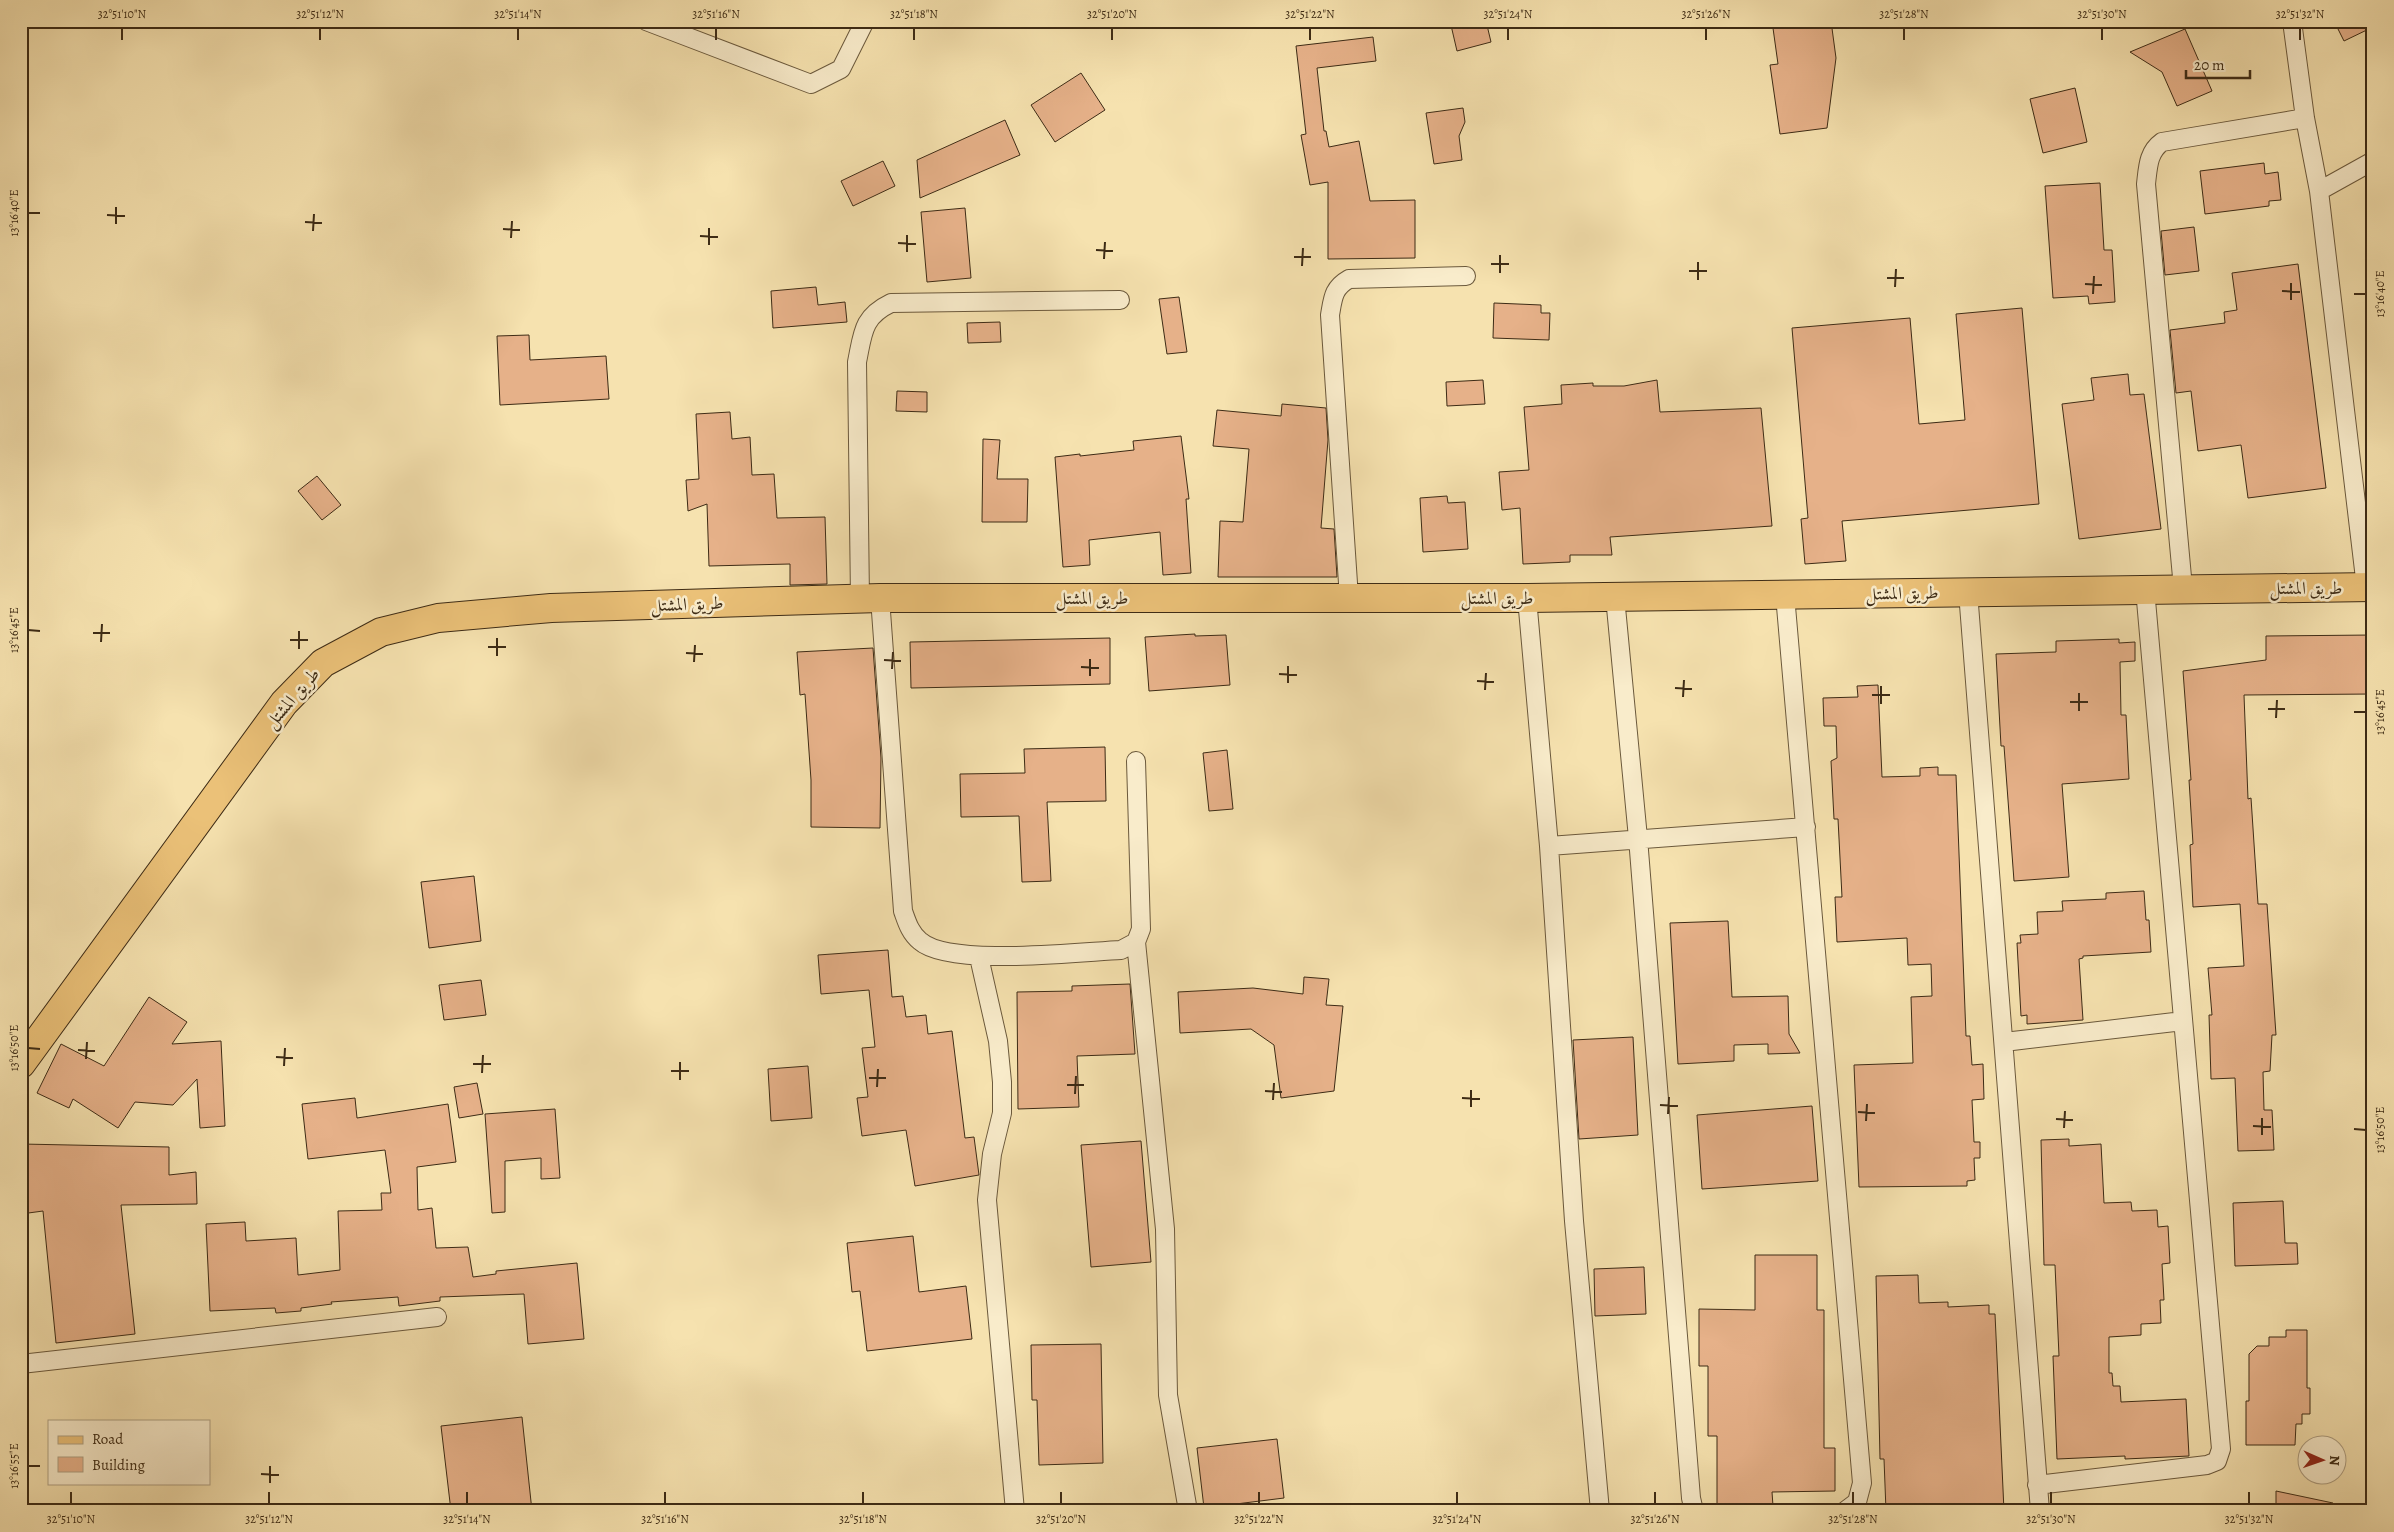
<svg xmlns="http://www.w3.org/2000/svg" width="2394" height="1532" font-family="Alegreya,Amiri,serif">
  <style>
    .building { fill: #e6b189; stroke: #3d2b15 }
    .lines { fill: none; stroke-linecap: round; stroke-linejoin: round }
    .street-casing { stroke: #6b593c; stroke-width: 20 }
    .primary-casing { stroke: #3d2b15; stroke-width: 30 }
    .street { stroke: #f9eccb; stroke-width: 18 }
    .primary { stroke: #ebc178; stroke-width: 28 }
    .ticks { fill: none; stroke: #3d2b15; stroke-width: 2 }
    .labels { text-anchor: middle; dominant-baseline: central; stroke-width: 5; stroke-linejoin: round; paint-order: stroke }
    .street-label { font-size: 18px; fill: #3d2b15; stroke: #f9eccb }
    .neatline { fill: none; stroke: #3d2b15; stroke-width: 2 }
    .ticks-label { font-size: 12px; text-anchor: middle; fill: #3d2b15 }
  </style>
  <rect width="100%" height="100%" fill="#f6e2af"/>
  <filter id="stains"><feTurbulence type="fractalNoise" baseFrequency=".004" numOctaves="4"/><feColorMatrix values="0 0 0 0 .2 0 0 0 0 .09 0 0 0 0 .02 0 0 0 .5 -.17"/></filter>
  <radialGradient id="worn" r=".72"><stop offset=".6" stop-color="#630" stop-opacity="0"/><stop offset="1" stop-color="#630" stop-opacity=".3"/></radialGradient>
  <path class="building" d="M 1450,21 L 1486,21 L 1491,42 L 1457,51 Z
    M 1772,21 L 1831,21 L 1836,58 L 1827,128 L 1780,134 L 1770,65 L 1778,64 Z
    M 2334,21 L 2373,21 L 2373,27 L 2344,41 Z
    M 2185,29 L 2212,91 L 2177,106 L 2162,72 L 2130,52 Z
    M 1373,37 L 1376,61 L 1317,68 L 1324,131 L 1326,131 L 1329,147 L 1359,141 L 1370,201 L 1415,200 L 1415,258 L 1328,259 L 1328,182 L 1310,185 L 1301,135 L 1306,134 L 1296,46 Z
    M 1081,73 L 1105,110 L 1055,142 L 1031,105 Z
    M 2075,88 L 2087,142 L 2043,153 L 2030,99 Z
    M 1463,108 L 1465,122 L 1459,136 L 1462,160 L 1434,164 L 1426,113 Z
    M 1005,120 L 1020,155 L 920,198 L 917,160 Z
    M 883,161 L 895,186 L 853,206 L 841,181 Z
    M 2264,163 L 2265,174 L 2278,172 L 2281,200 L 2269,201 L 2269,206 L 2205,214 L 2200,171 Z
    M 2100,183 L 2104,250 L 2112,250 L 2115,302 L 2089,304 L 2088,296 L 2053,298 L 2045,186 Z
    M 965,208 L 971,278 L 927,282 L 921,212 Z
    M 2194,227 L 2199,271 L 2165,275 L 2161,231 Z
    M 2298,264 L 2326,488 L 2248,498 L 2241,445 L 2198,451 L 2191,391 L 2176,393 L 2170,330 L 2225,323 L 2224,312 L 2237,310 L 2232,273 Z
    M 816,287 L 818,305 L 845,302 L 847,322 L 773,328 L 771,291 Z
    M 1179,297 L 1187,352 L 1167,354 L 1159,299 Z
    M 1494,303 L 1541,305 L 1541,313 L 1550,313 L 1549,340 L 1493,338 Z
    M 2022,308 L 2039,504 L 1842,521 L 1846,561 L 1805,564 L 1801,519 L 1808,518 L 1792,328 L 1910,318 L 1919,424 L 1965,420 L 1956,314 Z
    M 1000,322 L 1001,342 L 968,343 L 967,323 Z
    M 529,335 L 530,360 L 606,356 L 609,399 L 500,405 L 497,336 Z
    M 2128,374 L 2130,395 L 2144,394 L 2161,529 L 2079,539 L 2062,404 L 2094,400 L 2091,378 Z
    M 1483,380 L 1485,404 L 1447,406 L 1446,382 Z
    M 1657,380 L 1660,412 L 1761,408 L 1772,526 L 1610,537 L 1612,555 L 1570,555 L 1570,562 L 1523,564 L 1520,508 L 1502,510 L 1499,472 L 1529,470 L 1524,407 L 1562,404 L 1561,385 L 1593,383 L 1593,386 L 1624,386 Z
    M 897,391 L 927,392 L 927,412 L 896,411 Z
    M 1282,404 L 1326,408 L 1328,440 L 1321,528 L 1334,529 L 1337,577 L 1218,577 L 1220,521 L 1243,522 L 1249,449 L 1213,446 L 1217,410 L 1281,416 Z
    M 730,412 L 732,439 L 750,437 L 752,475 L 774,474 L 777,518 L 825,517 L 827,584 L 790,585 L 790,564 L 709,566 L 707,504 L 688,511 L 686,480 L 699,479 L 696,414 Z
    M 1181,436 L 1189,499 L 1186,499 L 1191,573 L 1163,575 L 1160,532 L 1089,540 L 1090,565 L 1063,567 L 1055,457 L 1080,454 L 1080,456 L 1134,450 L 1133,441 Z
    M 983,439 L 1000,440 L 997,479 L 1028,479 L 1027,522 L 982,522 Z
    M 317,476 L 341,505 L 322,520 L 298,491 Z
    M 1447,496 L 1448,503 L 1465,502 L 1468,549 L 1423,552 L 1420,498 Z
    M 1195,634 L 1195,636 L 1226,635 L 1230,685 L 1149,691 L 1145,637 Z
    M 2373,635 L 2373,694 L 2244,695 L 2248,799 L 2251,798 L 2258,904 L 2267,904 L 2276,1035 L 2272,1035 L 2270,1071 L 2263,1072 L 2264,1110 L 2272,1110 L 2274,1150 L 2238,1151 L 2235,1078 L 2211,1079 L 2209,1015 L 2212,1015 L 2208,968 L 2244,966 L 2240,904 L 2193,907 L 2190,845 L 2193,844 L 2189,780 L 2191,780 L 2183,671 L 2266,660 L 2266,636 Z
    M 1110,638 L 1110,684 L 911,688 L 910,642 Z
    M 2119,639 L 2119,643 L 2135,642 L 2135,661 L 2120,662 L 2121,715 L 2126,715 L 2129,779 L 2062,784 L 2069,877 L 2014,881 L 2004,746 L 2001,746 L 1996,654 L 2056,652 L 2056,641 Z
    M 873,648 L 881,758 L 880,828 L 811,827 L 811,780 L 805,694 L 800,695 L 797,652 Z
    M 1878,685 L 1882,777 L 1920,776 L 1920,768 L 1938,767 L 1938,775 L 1956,775 L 1966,1036 L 1970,1036 L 1972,1065 L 1983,1064 L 1984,1099 L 1972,1100 L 1974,1142 L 1980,1142 L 1980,1158 L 1974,1158 L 1975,1180 L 1967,1181 L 1967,1186 L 1859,1187 L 1854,1065 L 1913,1063 L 1911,997 L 1932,996 L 1931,964 L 1908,965 L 1907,938 L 1837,942 L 1835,897 L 1842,897 L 1838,819 L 1834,819 L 1831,761 L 1837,758 L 1836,726 L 1824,726 L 1823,698 L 1858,697 L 1857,686 Z
    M 1105,747 L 1106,801 L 1047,802 L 1051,881 L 1022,882 L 1019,816 L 961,817 L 960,774 L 1025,773 L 1024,749 Z
    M 1227,750 L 1233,809 L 1209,811 L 1203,753 Z
    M 474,876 L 481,941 L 429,948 L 421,882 Z
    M 2144,891 L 2146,920 L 2149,920 L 2151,952 L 2083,956 L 2083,958 L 2079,959 L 2083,1020 L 2027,1024 L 2027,1015 L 2021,1016 L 2017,943 L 2021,943 L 2020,935 L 2038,934 L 2037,912 L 2063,911 L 2062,901 L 2106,899 L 2106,893 Z
    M 1728,921 L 1732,997 L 1788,996 L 1789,1034 L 1800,1053 L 1768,1054 L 1768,1044 L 1734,1045 L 1734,1061 L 1678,1064 L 1670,923 Z
    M 888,950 L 892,997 L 903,996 L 906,1017 L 926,1015 L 928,1034 L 952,1031 L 965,1138 L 974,1137 L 979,1175 L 915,1186 L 906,1130 L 862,1136 L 857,1098 L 868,1097 L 862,1048 L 875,1047 L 869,990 L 821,994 L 818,955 Z
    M 1304,977 L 1329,979 L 1326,1005 L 1343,1006 L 1334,1091 L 1281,1098 L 1274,1045 L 1251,1029 L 1180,1033 L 1178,992 L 1253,988 L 1303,994 Z
    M 481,980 L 486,1015 L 444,1020 L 439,985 Z
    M 1130,984 L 1135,1054 L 1077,1056 L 1079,1107 L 1018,1109 L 1017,992 L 1072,991 L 1072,986 Z
    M 149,997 L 187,1022 L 172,1044 L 221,1041 L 225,1126 L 200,1128 L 197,1079 L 173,1105 L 135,1102 L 118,1128 L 73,1099 L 69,1108 L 37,1093 L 61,1044 L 104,1066 Z
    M 1633,1037 L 1638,1135 L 1579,1139 L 1573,1040 Z
    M 808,1066 L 812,1118 L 771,1121 L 768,1069 Z
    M 477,1083 L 483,1114 L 459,1118 L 454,1087 Z
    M 355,1098 L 357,1118 L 448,1104 L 456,1162 L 417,1167 L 418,1210 L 432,1208 L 436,1248 L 468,1247 L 473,1277 L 496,1274 L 496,1271 L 577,1263 L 584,1339 L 528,1344 L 524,1294 L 440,1297 L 440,1301 L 399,1306 L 398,1297 L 331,1302 L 332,1304 L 301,1308 L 301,1311 L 276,1313 L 275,1308 L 210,1311 L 206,1224 L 245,1222 L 246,1241 L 296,1238 L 298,1275 L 340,1270 L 338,1211 L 382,1210 L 381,1193 L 391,1193 L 385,1150 L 308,1159 L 302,1104 Z
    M 1812,1106 L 1818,1181 L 1702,1189 L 1697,1115 Z
    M 555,1109 L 560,1178 L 541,1179 L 541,1158 L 505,1161 L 505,1212 L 492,1213 L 485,1114 Z
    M 2069,1139 L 2069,1146 L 2101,1144 L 2104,1203 L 2131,1202 L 2132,1211 L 2157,1210 L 2158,1227 L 2168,1226 L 2170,1263 L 2162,1264 L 2164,1300 L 2160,1300 L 2161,1323 L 2141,1324 L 2141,1335 L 2109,1337 L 2109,1373 L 2112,1373 L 2113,1386 L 2120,1386 L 2121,1402 L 2186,1399 L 2189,1456 L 2125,1459 L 2125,1456 L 2057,1459 L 2053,1356 L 2059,1356 L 2055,1265 L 2044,1265 L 2041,1140 Z
    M 1141,1141 L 1151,1262 L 1091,1267 L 1081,1145 Z
    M 21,1144 L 169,1147 L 169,1175 L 196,1172 L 197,1204 L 121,1205 L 135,1334 L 56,1343 L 43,1211 L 21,1214 Z
    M 2283,1201 L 2285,1243 L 2297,1243 L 2298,1264 L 2235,1266 L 2233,1203 Z
    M 913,1236 L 919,1292 L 966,1286 L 972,1339 L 867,1351 L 860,1291 L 852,1292 L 847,1243 Z
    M 1755,1255 L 1817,1255 L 1817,1310 L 1824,1310 L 1824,1448 L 1835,1448 L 1835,1491 L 1772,1492 L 1773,1506 L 1717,1507 L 1717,1436 L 1708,1436 L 1708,1366 L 1699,1366 L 1699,1309 L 1755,1310 Z
    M 1644,1267 L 1646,1314 L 1595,1316 L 1594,1269 Z
    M 1918,1275 L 1919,1303 L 1948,1302 L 1948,1307 L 1989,1305 L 1989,1314 L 1995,1314 L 2004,1511 L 1886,1511 L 1884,1459 L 1880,1459 L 1876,1276 Z
    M 2286,1330 L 2307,1330 L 2307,1388 L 2310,1388 L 2310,1414 L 2302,1414 L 2302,1424 L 2296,1424 L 2295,1445 L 2246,1445 L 2246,1401 L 2249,1401 L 2249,1354 L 2257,1346 L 2269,1346 L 2269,1337 L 2286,1337 Z
    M 1101,1344 L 1103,1463 L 1039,1465 L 1037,1400 L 1032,1400 L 1031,1345 Z
    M 522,1417 L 532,1511 L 451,1511 L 441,1426 Z
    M 1277,1439 L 1284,1498 L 1204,1508 L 1197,1448 Z
    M 2276,1491 L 2333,1503 L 2333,1511 L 2276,1511 Z"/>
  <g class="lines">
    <g class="street-casing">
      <path id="street" d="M 646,21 L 811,84 L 841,69 L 865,21
        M 2292,21 L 2305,118 L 2319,191 L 2366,587
        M 2319,191 L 2373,161
        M 2183,588 L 2146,184 C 2148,167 2148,152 2162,142 L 2305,118
        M 1968,592 L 2040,1511
        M 1785,595 L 1862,1483 L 1857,1502 L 1845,1511
        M 1615,597 L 1638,838 L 1691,1498 L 1694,1511
        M 880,598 L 903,911 C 907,922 910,933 920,941 C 949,967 1079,952 1121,950 L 1136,942 L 1141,929 L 1136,761
        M 1349,598 L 1330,315 C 1333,298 1333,288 1349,279 L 1466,276
        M 1527,598 L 1549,846 L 1574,1221 L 1600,1511
        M 860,599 L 857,362 C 863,333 862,317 891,303 L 1120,300
        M 1549,846 L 1806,827
        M 1136,942 L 1165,1229 L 1168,1395 L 1188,1511
        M 979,957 L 998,1041 L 1002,1082 L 1002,1113 L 992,1154 L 987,1200 L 1015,1511
        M 2004,1042 L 2183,1021
        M 21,1364 L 437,1317
        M 2037,1485 L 2207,1465 L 2217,1461 L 2221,1449 L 2145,589"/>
    </g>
    <g class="primary-casing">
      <path id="primary" d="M 21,1064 L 284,703 L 323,663 L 381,632 L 438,618 L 551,608 L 880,598 L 1527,598 L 2373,587"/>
    </g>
    <use href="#street" class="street"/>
    <use href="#primary" class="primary"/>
  </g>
  <path class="ticks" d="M 122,40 L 122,28M 320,40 L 320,28M 518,40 L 518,28M 716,40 L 716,28M 914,40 L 914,28M 1112,40 L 1112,28M 1310,40 L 1310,28M 1508,40 L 1508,28M 1706,40 L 1706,28M 1904,40 L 1904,28M 2102,40 L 2102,28M 2300,40 L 2300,28M 28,213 L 40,213M 107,215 L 125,216M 305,222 L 322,223M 116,224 L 116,207M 503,229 L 520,230M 313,231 L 314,214M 700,236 L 718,237M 511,238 L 512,221M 898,243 L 916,244M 709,245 L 709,228M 1096,250 L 1113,251M 907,252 L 907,235M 1294,257 L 1311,257M 1104,259 L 1105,242M 1491,264 L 1509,264M 1302,266 L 1303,248M 1689,271 L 1707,271M 1500,273 L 1500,255M 1887,278 L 1904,278M 1698,280 L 1698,262M 2085,284 L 2102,285M 1895,287 L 1896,269M 2282,291 L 2300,292M 2093,294 L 2094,276M 2354,294 L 2366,294M 2291,300 L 2291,283M 28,630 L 40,631M 93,633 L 110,633M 290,640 L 308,640M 101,642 L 102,624M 488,647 L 506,647M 299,649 L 299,631M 686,653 L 703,654M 497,656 L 497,638M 884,660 L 901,661M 694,662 L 695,645M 1081,667 L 1099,668M 892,669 L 893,652M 1279,674 L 1297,675M 1090,676 L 1090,659M 1477,681 L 1494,682M 1288,683 L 1288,666M 1675,688 L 1692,689M 1485,690 L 1486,673M 1872,695 L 1890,695M 1683,697 L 1684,680M 2070,702 L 2088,702M 1881,704 L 1881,686M 2268,709 L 2285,709M 2079,711 L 2079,693M 2354,712 L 2366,712M 2276,718 L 2277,700M 28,1048 L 40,1049M 78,1050 L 95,1051M 276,1057 L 293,1058M 86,1059 L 87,1042M 473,1064 L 491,1064M 284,1066 L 285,1048M 671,1071 L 689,1071M 482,1073 L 483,1055M 869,1078 L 886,1078M 680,1080 L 680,1062M 1067,1085 L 1084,1085M 877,1087 L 878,1069M 1265,1091 L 1282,1092M 1075,1094 L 1076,1076M 1462,1098 L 1480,1099M 1273,1100 L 1274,1083M 1660,1105 L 1678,1106M 1471,1107 L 1471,1090M 1858,1112 L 1875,1113M 1668,1114 L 1669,1097M 2056,1119 L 2073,1120M 1866,1121 L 1867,1104M 2253,1126 L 2271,1127M 2064,1128 L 2065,1111M 2354,1129 L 2366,1130M 2262,1135 L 2262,1118M 28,1466 L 40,1466M 261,1474 L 279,1475M 270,1483 L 270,1466M 71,1504 L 71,1492M 269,1504 L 269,1492M 467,1504 L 467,1492M 665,1504 L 665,1492M 863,1504 L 863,1492M 1061,1504 L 1061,1492M 1259,1504 L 1259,1492M 1457,1504 L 1457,1492M 1655,1504 L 1655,1492M 1853,1504 L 1853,1492M 2051,1504 L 2051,1492M 2249,1504 L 2249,1492"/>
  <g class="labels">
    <g class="street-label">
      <text x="2306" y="588">طريق المشتل</text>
      <text transform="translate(1902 593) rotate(-1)">طريق المشتل</text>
      <text x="1092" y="598">طريق المشتل</text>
      <text x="1497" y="598">طريق المشتل</text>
      <text transform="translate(687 604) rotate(-2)">طريق المشتل</text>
      <text transform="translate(292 698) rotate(-49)">طريق المشتل</text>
    </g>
  </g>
  <rect width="2394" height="1532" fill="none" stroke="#f6e2af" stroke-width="55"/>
  <rect x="48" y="1420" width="162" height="65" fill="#f9eccb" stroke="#ae9f82"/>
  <rect x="58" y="1436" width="25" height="8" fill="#ebc178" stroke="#ae9f82"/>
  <text x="92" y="1444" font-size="15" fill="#3d2b15">Road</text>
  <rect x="58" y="1457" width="25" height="15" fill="#e6b189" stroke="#ae9f82"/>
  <text x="92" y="1470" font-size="15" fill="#3d2b15">Building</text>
  <g transform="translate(2322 1460) rotate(92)"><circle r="24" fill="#f9eccb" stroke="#ae9f82"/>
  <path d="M0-4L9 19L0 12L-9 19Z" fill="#8f2418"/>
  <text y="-8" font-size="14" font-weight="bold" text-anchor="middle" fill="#3d2b15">N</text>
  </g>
  <path d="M2186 70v8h64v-8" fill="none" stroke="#3d2b15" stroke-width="2.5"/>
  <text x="2194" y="70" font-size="15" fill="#3d2b15" stroke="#f9eccb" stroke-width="4" paint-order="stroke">20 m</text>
  <rect x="28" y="28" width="2338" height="1476" class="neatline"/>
  <g class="ticks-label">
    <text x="122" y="18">32°51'10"N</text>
    <text x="320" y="18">32°51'12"N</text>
    <text x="518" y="18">32°51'14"N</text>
    <text x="716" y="18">32°51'16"N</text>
    <text x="914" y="18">32°51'18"N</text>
    <text x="1112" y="18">32°51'20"N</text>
    <text x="1310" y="18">32°51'22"N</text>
    <text x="1508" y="18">32°51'24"N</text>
    <text x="1706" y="18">32°51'26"N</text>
    <text x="1904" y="18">32°51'28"N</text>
    <text x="2102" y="18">32°51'30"N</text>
    <text x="2300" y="18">32°51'32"N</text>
    <text transform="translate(14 213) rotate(-90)" y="4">13°16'40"E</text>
    <text transform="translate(2380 294) rotate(-90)" y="4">13°16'40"E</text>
    <text transform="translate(14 630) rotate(-90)" y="4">13°16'45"E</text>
    <text transform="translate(2380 712) rotate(-90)" y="4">13°16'45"E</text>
    <text transform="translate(14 1048) rotate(-90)" y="4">13°16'50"E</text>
    <text transform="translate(2380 1130) rotate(-90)" y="4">13°16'50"E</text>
    <text transform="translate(14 1466) rotate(-90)" y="4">13°16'55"E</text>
    <text x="71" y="1523">32°51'10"N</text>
    <text x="269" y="1523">32°51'12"N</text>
    <text x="467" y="1523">32°51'14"N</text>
    <text x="665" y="1523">32°51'16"N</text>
    <text x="863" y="1523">32°51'18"N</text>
    <text x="1061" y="1523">32°51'20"N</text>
    <text x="1259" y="1523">32°51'22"N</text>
    <text x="1457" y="1523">32°51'24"N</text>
    <text x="1655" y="1523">32°51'26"N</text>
    <text x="1853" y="1523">32°51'28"N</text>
    <text x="2051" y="1523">32°51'30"N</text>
    <text x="2249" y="1523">32°51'32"N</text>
  </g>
  <rect width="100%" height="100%" filter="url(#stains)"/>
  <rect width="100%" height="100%" fill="url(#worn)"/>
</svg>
